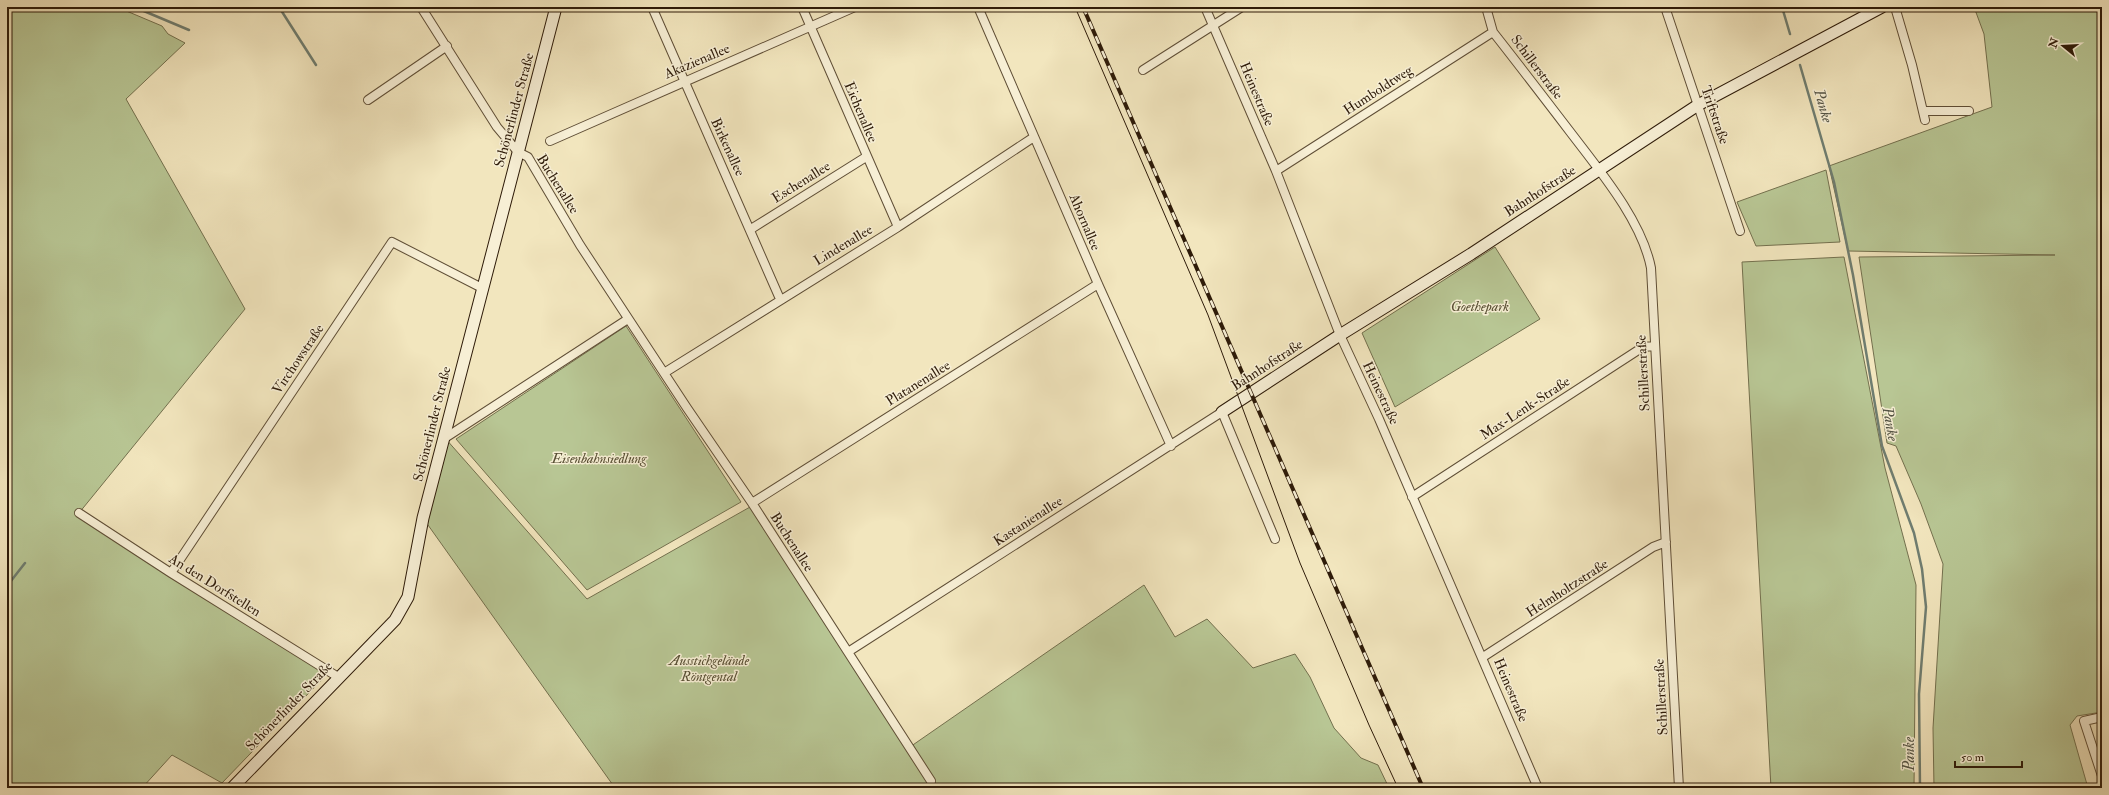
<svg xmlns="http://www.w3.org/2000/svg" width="2109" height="795" font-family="'IM FELL Double Pica',serif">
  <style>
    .green { fill: #b8c694; stroke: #73704e }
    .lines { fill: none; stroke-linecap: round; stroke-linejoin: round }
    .stream { stroke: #6f7d70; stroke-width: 2.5 }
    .street-casing { stroke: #5f4e36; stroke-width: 10 }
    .secondary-casing { stroke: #2e1b09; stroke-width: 13 }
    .street { stroke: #f7efd5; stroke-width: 8 }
    .secondary { stroke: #f7efd5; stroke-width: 11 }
    .tram { stroke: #2e1b09; stroke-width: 1 }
    .rail-casing { stroke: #2e1b09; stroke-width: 4 }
    .rail { stroke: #f7efd5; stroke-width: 2.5; stroke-dasharray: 8; stroke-linecap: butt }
    .labels { text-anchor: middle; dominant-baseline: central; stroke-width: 3; stroke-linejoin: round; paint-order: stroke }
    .street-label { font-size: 14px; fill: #2e1b09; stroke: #f7efd5 }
    .park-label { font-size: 14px; font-style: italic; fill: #574e33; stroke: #f7efd5 }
    .water-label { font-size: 15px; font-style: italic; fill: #545445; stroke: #f7efd5 }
  </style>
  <rect width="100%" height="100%" fill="#f2e6be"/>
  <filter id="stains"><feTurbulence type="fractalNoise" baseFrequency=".005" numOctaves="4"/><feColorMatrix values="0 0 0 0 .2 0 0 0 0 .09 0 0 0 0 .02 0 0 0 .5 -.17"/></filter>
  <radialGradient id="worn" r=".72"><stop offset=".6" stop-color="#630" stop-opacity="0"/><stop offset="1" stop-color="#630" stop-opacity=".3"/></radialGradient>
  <path class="green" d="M 7,7 L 117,7 L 162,26 L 168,34 L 185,43 L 126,99 L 245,309 L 79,513 L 329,672 L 222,783 L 172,755 L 142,788 L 7,788 Z
    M 1974,7 L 2102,7 L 2102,712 L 2077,716 L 2070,725 L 2088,788 L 1934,788 L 1933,728 L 1943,564 L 1921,504 L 1896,446 L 1887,443 L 1859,257 L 2055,255 L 1848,251 L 1829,166 L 1992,107 L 1984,34 Z
    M 1826,170 L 1840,242 L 1756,246 L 1737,202 Z
    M 1495,247 L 1540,319 L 1395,407 L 1362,333 Z
    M 1844,257 L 1885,468 L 1916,585 L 1914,788 L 1771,788 L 1742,262 Z
    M 626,326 L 741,502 L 587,590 L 456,439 Z
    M 445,438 L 587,599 L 750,507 L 907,749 L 1144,585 L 1175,637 L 1207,619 L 1253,668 L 1295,654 L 1310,677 L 1334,728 L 1361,758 L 1378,765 L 1389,788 L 615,788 L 423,518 Z"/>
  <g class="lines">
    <path class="stream" d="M 279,7 L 316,65
      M 1782,7 L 1790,34
      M 139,9 L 189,30
      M 1800,65 L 1834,182 L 1853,275 L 1882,446 L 1914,533 L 1922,569 L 1926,607 L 1919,694 L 1920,788
      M 7,586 L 25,563"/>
    <g class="street-casing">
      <path id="street" d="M 421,7 L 497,127 L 518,152 L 528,157 L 580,245 L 687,408 L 752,503 L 931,781
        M 652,7 L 780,299
        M 802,7 L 898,227
        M 978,7 L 1098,284 L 1171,446
        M 1205,7 L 1276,171 L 1340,335 L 1379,419 L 1538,788
        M 1486,7 L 1493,32 C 1519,65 1545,99 1571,133 C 1600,171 1642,221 1651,268 L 1679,788
        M 1665,7 L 1740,231
        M 1895,7 L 1912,65 L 1925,120
        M 1143,70 L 1242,7
        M 368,100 L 447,46
        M 1923,111 L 1969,111
        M 550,141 L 855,7
        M 1276,171 L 1493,32
        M 751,229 L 866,157
        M 664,373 L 898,227 L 1034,137
        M 445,438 L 628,319
        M 1412,497 L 1643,347 L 1655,346
        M 752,503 L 1098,284
        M 79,513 L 171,573 L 338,677
        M 171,573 L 392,242 L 482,288
        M 848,652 L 1222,412 L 1275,539
        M 1483,657 L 1653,547 L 1666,542
        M 2102,717 L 2084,721 L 2102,776"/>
    </g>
    <g class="secondary-casing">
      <path id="secondary" d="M 1222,412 L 1340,335 L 1471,254 L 1698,105 L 1882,7
        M 232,788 L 395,620 L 408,597 L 423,518 L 556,7"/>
    </g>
    <use href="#street" class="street"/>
    <use href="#secondary" class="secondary"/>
    <path class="tram" d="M 1075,7 L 1208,315 L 1300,563 L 1369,725 L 1398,788"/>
    <g class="rail-casing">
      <path id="rail" d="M 1083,7 L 1423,788"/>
    </g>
    <use href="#rail" class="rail"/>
  </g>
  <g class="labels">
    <g class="street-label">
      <text transform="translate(697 61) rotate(-23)">Akazienallee</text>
      <text transform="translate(1537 67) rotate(53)">Schillerstraße</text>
      <text transform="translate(1378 90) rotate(-33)">Humboldtweg</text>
      <text transform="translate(1257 94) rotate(67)">Heinestraße</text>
      <text transform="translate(514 110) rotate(-75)">Schönerlinder Straße</text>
      <text transform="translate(861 112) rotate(67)">Eichenallee</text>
      <text transform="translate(1715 115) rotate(71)">Triftstraße</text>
      <text transform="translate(728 147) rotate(65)">Birkenallee</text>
      <text transform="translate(801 182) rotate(-32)">Eschenallee</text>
      <text transform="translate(558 184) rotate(58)">Buchenallee</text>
      <text transform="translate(1540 191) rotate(-33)">Bahnhofstraße</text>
      <text transform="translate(1085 222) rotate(67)">Ahornallee</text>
      <text transform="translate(843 245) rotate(-31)">Lindenallee</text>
      <text transform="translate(298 359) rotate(-56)">Virchowstraße</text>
      <text transform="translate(1267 365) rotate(-33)">Bahnhofstraße</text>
      <text transform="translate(1643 373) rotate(-93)">Schillerstraße</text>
      <text transform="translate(918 383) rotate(-32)">Platanenallee</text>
      <text transform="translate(1381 393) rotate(65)">Heinestraße</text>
      <text transform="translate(1525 408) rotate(-33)">Max-Lenk-Straße</text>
      <text transform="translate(432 424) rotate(-76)">Schönerlinder Straße</text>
      <text transform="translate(1028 521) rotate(-33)">Kastanienallee</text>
      <text transform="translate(792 542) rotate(57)">Buchenallee</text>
      <text transform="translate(215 585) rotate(32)">An den Dorfstellen</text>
      <text transform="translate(1567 588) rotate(-33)">Helmholtzstraße</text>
      <text transform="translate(1511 690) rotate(67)">Heinestraße</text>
      <text transform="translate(1661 697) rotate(-93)">Schillerstraße</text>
      <text transform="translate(289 706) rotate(-46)">Schönerlinder Straße</text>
    </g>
    <g class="park-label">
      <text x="1480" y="306">Goethepark</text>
      <text x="599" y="458">Eisenbahnsiedlung</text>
      <text x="709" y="660">Ausstichgelände<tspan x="709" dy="16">Röntgental</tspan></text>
    </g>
    <g class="water-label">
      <text transform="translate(1823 106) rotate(74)">Panke</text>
      <text transform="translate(1890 424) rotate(80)">Panke</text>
      <text transform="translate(1909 754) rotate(-90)">Panke</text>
    </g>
  </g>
  <rect width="2109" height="795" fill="none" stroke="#f2e6be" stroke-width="24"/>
  <rect x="8" y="8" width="2093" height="779" fill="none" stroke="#2e1b09" stroke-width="2"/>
  <rect x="12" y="12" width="2085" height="771" fill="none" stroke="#2e1b09"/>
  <g transform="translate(2063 46) rotate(288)" stroke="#f7efd5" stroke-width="3" paint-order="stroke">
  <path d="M0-3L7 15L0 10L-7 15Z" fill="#2e1b09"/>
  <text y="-6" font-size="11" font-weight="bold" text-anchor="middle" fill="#2e1b09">N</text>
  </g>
  <path d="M1955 761v6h67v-6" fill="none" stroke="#2e1b09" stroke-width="2"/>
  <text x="1961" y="761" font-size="12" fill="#2e1b09" stroke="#f7efd5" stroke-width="3" paint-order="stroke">50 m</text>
  <rect width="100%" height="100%" filter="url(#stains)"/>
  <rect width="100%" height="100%" fill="url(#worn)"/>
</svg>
